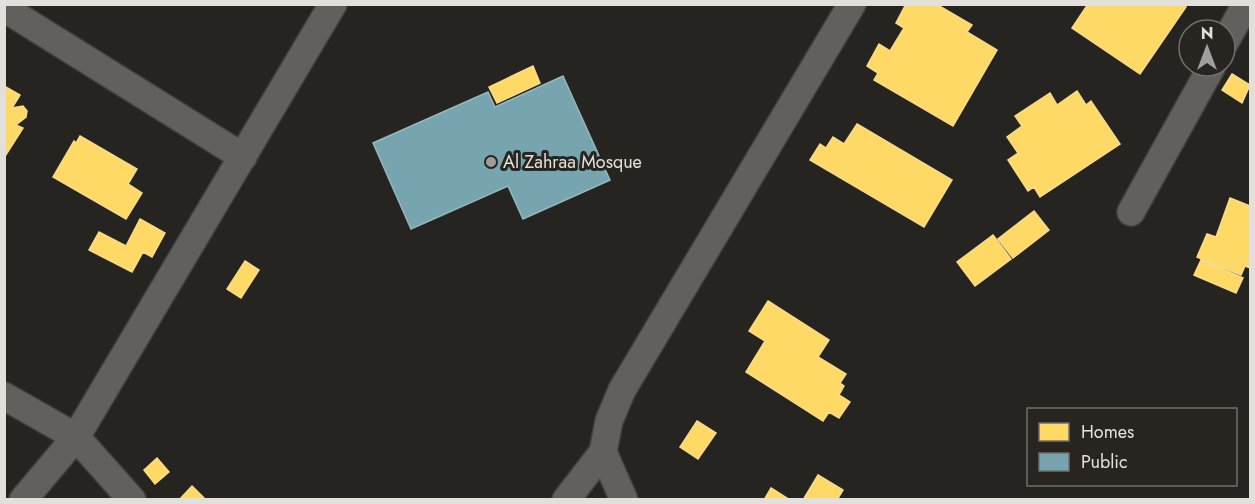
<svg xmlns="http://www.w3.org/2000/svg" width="1255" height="504" font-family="Jost,sans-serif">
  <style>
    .homes { fill: #ffd966; stroke: #f7db89; stroke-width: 1.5 }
    .public { fill: #76a5af; stroke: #97b7bc; stroke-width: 1.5 }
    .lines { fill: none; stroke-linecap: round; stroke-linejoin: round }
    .minor-casing { stroke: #413f3d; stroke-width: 30 }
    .minor { stroke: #61605d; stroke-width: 27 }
    .poi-dot { fill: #a19e9b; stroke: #28241f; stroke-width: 2 }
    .labels { text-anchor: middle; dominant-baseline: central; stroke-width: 6; stroke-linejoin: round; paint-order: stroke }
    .poi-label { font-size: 18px; fill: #e3e0dc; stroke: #28241f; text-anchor: start }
  </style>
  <rect width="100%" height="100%" fill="#262421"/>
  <path class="homes" d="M 906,4 L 936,4 L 972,25 L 967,32 L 997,50 L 953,126 L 874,80 L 878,73 L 867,66 L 879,44 L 890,51 L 904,28 L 896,23 Z
    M 1088,4 L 1182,4 L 1186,7 L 1140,74 L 1072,28 Z
    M 533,66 L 540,83 L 497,103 L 489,87 Z
    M 1232,74 L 1250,85 L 1242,103 L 1222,90 Z
    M 4,86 L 20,95 L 12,108 L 23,106 L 27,111 L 26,117 L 16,125 L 23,128 L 4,158 Z
    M 1077,91 L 1086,105 L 1091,101 L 1120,144 L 1040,197 L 1034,187 L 1028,191 L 1008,160 L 1018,153 L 1007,137 L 1022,126 L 1015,116 L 1050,93 L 1057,105 Z
    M 857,124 L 952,180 L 924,227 L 810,160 L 820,144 L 826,148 L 833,137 L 844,144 Z
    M 80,136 L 137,169 L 128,184 L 142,193 L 126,219 L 53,177 L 74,141 L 76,143 Z
    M 1230,198 L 1250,206 L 1250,204 L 1250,268 L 1245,266 L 1241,275 L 1197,257 L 1207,234 L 1216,237 Z
    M 1034,211 L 1049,230 L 1013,258 L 998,239 Z
    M 140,219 L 165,233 L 152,257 L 143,252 L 132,272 L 89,250 L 99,232 L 126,246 Z
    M 993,235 L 1011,259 L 975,286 L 957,262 Z
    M 1201,260 L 1243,278 L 1236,293 L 1194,275 Z
    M 245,261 L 259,270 L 241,298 L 227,289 Z
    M 768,301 L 829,340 L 818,357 L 846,374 L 840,383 L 844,386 L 839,395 L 850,402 L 839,418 L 829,412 L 823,421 L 746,372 L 765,341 L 749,331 Z
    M 697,421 L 716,433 L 698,459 L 680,447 Z
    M 157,458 L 169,472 L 155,484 L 144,470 Z
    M 818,475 L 843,490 L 837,500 L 803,500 Z
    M 192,486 L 206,500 L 179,500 Z
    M 771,488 L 790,500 L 764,500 Z"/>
  <path class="public" d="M 563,76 L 610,180 L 523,219 L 508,186 L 411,229 L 373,143 L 488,92 L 495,107 Z"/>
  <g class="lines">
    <g class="minor-casing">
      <path id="minor" d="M 4,8 L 243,157
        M 1225,42 L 1246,4
        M 1131,212 L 1212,66
        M 4,396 L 76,437 L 132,500
        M 23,500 L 76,437 L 333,4
        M 566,500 L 603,452
        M 624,500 L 603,452 L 609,421 L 622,390 L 852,4"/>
    </g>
    <use href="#minor" class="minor"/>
  </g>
  <circle class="poi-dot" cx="491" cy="162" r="6"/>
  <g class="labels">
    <g class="poi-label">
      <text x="503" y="162">Al Zahraa Mosque</text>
    </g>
  </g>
  <rect width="1255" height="504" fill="none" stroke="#e3e0dc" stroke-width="12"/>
  <rect x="1027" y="408" width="210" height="78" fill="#28241f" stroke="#736f6b" stroke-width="1.5"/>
  <rect x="1039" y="423" width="30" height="18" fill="#ffd966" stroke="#736f6b" stroke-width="1.5"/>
  <text x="1081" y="438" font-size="18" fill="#e3e0dc">Homes</text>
  <rect x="1039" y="453" width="30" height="18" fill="#76a5af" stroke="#736f6b" stroke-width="1.5"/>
  <text x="1081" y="468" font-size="18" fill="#e3e0dc">Public</text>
  <g transform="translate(1207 48)"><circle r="28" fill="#28241f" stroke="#736f6b" stroke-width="1.5"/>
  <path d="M0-4.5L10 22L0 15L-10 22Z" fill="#a19e9b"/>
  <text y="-9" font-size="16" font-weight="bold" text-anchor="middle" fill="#e3e0dc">N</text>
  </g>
</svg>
